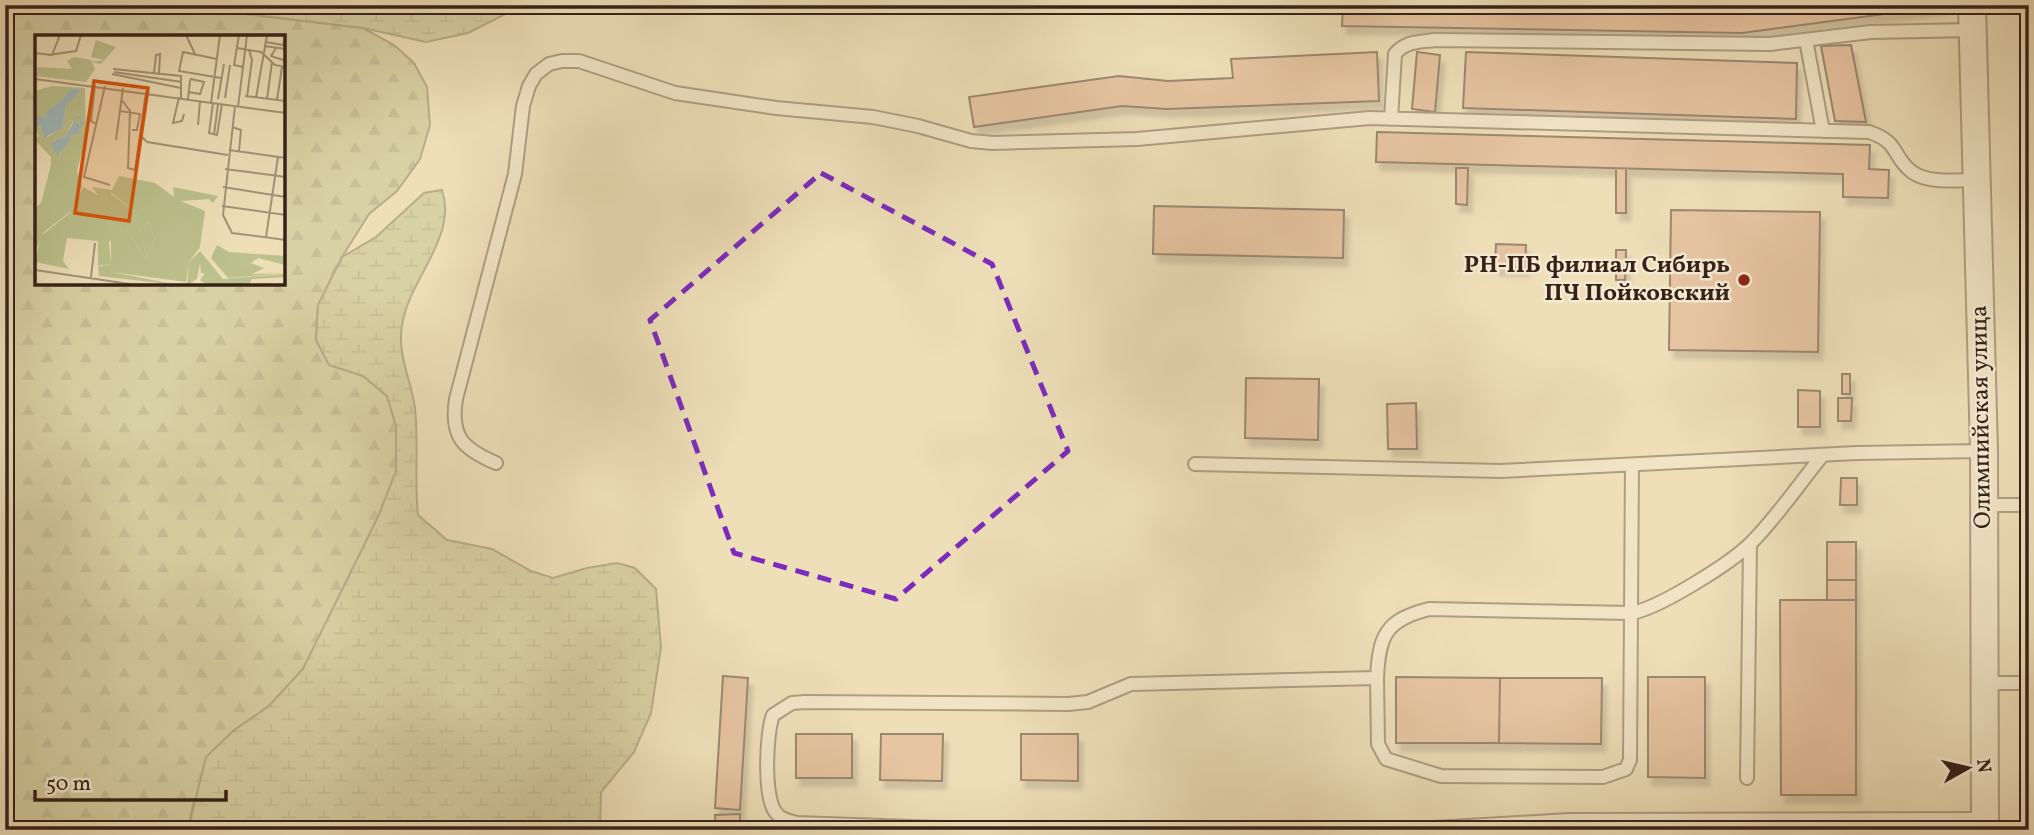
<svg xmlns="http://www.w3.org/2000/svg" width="2034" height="835" font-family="Vollkorn,serif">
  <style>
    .forest { fill: url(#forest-firs); stroke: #797253; stroke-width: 2; fill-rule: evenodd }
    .wetland { fill: url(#wetland-marsh); stroke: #797253; stroke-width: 2 }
    .building { fill: #dda585; stroke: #362219; stroke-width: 2; filter: url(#shadow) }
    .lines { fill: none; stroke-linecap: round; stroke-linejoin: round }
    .service-casing { stroke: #645141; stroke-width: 16 }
    .minor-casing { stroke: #645141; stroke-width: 30 }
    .service { stroke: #f4ead2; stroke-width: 12 }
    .minor { stroke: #f4ead2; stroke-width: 26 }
    .marked { fill: none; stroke: #7b2cbf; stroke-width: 5; stroke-dasharray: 14 9; stroke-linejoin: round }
    .poi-dot { fill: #8f2418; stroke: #f4ead2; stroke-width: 2.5 }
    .labels { text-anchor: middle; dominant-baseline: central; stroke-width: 5; stroke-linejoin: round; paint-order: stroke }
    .poi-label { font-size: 24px; font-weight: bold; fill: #362219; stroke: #f4ead2; text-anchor: end }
    .street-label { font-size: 24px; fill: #362219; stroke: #f4ead2 }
    .inset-road { fill: none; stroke: #a49379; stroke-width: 2 }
    .view { fill: #d6540d; fill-opacity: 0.15; stroke: #d6540d; stroke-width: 3.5 }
    .inset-edge { fill: none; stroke: #362219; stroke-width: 3.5 }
  </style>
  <defs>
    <pattern id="forest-firs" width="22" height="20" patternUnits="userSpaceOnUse" patternTransform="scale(1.75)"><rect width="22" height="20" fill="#bcc18d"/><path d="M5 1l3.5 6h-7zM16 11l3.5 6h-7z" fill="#9a9c72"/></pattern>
    <pattern id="wetland-marsh" width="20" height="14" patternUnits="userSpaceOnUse" patternTransform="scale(1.75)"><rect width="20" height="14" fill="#bcc18d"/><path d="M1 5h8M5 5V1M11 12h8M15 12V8" fill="none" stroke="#9a9c72"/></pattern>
    <filter id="shadow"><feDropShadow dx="4.5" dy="8" stdDeviation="2" flood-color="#0004"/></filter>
  </defs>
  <rect width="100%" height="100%" fill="#eedfb9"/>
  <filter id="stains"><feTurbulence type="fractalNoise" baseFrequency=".00286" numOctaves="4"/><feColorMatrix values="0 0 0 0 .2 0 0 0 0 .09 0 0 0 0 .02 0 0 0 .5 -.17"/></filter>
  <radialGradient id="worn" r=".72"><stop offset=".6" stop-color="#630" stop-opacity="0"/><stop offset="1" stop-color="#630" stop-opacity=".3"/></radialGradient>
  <path class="forest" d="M 5,5 L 171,5 L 363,28 L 394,45 L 414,63 L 427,87 L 430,125 L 420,159 L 397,191 L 369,214 L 342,257 L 318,305 L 316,340 L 329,365 L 363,376 L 387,396 L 396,426 L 396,471 L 378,517 L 303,669 L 269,706 L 233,731 L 193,804 L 188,830 L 5,830 ZM 37,37 L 284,37 L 284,284 L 37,284 Z"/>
  <path class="wetland" d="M 171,5 L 523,5 L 468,33 L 426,42 L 363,28 Z
    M 442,190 C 458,237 409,279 402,325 C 397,355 411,379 415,408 C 419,444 414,479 418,515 L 447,540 L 492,549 L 531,571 L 553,578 L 587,568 L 617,563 L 635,568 L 656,589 L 661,647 L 651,713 L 634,752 L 601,792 L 600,830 L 188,830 L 206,757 L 233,731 L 269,706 L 303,669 L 378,517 L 396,471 L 396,426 L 387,396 L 363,376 L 329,365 L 316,340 L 318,305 L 342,257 L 376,237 L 424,193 Z"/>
  <path class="building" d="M 1343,5 L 1746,8 L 1746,5 L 1945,6 L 1742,33 L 1342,26 Z
    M 1851,45 L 1866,122 L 1835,121 L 1821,46 Z
    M 1377,52 L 1379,101 L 1167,109 L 1122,106 L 974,127 L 969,97 L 1119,76 L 1168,81 L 1233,78 L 1231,59 Z
    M 1417,52 L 1440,55 L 1435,112 L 1412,109 Z
    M 1466,52 L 1797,63 L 1796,119 L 1463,108 Z
    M 1377,132 L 1870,145 L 1869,169 L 1889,170 L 1888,198 L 1843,197 L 1843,174 L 1376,162 Z
    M 1456,168 L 1468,168 L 1467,205 L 1456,204 Z
    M 1616,169 L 1626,169 L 1626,213 L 1616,213 Z
    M 1154,206 L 1344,210 L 1343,258 L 1153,254 Z
    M 1671,210 L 1820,212 L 1818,352 L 1669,350 Z
    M 1496,244 L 1526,245 L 1525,268 L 1495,267 Z
    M 1616,250 L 1626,250 L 1625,280 L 1616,280 Z
    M 1842,374 L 1850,374 L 1850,394 L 1842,394 Z
    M 1246,378 L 1319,379 L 1318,440 L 1245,438 Z
    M 1798,390 L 1820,391 L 1820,427 L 1798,427 Z
    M 1838,398 L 1852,398 L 1851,421 L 1838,421 Z
    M 1416,403 L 1417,449 L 1388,449 L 1387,404 Z
    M 1841,478 L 1857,478 L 1857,505 L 1840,505 Z
    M 1827,542 L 1856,542 L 1856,580 L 1827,580 Z
    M 1827,580 L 1856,580 L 1856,600 L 1827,600 Z
    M 1780,600 L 1856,600 L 1856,795 L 1781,795 Z
    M 723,676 L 748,678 L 740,810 L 715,808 Z
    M 1396,677 L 1500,678 L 1499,743 L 1396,743 Z
    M 1648,677 L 1705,677 L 1705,778 L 1648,777 Z
    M 1500,678 L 1602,678 L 1601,744 L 1499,743 Z
    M 796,734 L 852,734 L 852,778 L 796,778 Z
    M 881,734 L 943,734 L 942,781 L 880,780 Z
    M 1021,734 L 1078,734 L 1078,781 L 1021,780 Z
    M 740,814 L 740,830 L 716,830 L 715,815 Z"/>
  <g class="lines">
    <g class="service-casing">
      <path id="service" d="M 1806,40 L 1823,131
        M 1391,119 L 1395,54 C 1405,41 1420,42 1435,40 L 1770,44 L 1871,32 L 1973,30
        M 496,463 C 463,449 450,437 456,399 L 515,174 L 523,106 L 529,86 L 536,74 L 549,64 L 562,61 L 579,61 L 675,93 L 776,108 L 873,117 L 918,126 L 971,141 L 993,143 L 1137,139 L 1370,118 L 1869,132 C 1900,142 1892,157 1912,172 C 1929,184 1957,180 1977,180
        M 1195,464 L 1501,471 L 1857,453 L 1984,451
        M 1984,505 L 2029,505
        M 1377,678 L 1378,744 L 1386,759 L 1441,776 L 1603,777 L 1626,769 L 1630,760 L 1632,465
        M 1985,683 L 2029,683
        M 1747,778 L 1750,545
        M 997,830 L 797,823 C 790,821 782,820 777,814 C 763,801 766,733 773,715 L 792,703 L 805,702 L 1068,704 L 1088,702 L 1131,684 L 1377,678 C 1379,635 1386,620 1429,609 L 1631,613 C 1658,609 1731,563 1751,543 C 1777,517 1799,484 1822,456
        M 1399,830 L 1569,820 L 1985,819"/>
    </g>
    <g class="minor-casing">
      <path id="minor" d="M 1972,5 L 1984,451 L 1985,830"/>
    </g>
    <use href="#service" class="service"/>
    <use href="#minor" class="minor"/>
  </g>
  <path d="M0 0H2034V835H0ZM 821,173 L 992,264 L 1068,451 L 896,599 L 734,553 L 650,320 Z" fill="#eedfb9" fill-opacity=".55" fill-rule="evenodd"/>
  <path class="marked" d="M 821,173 L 992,264 L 1068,451 L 896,599 L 734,553 L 650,320 Z"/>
  <circle class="poi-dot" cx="1744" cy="280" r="7"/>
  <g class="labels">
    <g class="poi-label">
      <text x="1730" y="266">РН-ПБ филиал Сибирь<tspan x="1730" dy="28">ПЧ Пойковский</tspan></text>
    </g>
    <g class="street-label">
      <text transform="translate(1982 417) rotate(-91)">Олимпийская улица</text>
    </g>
  </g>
  <g transform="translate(35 35)">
    <rect width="250" height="250" fill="#eedfb9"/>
    <path d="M 39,22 L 56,25 L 60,34 L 51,47 L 0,41 L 3,32 L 37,34 L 32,26 ZM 48,152 L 63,160 L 74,157 L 103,179 L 90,199 L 74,207 L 76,229 L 63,231 L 63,206 L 32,203 L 28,226 L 34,234 L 0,227 L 6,201 L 35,178 ZM 114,187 L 120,205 L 110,224 L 97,202 ZM 182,210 L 194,217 L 250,221 L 250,230 L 223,223 L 216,228 L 229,233 L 217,239 L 250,238 L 193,243 L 176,223 ZM 165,216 L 188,244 L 250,239 L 250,242 L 217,244 L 214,250 L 173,250 L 165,245 L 170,238 L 166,238 L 165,228 L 162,244 L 152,250 L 154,227 Z" fill="#bcc18d"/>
    <path d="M 61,5 L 81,12 L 66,29 L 56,27 L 69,25 L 56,22 ZM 17,51 L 50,53 L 51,101 L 42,136 L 47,151 L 39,174 L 9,197 L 0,216 L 0,173 L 6,168 L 16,130 L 16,122 L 0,105 L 4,101 L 0,94 L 6,90 L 8,100 L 13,102 L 27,92 L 31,70 L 47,55 L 36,53 L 25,67 L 12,75 L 11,84 L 5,88 L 8,83 L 0,85 L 0,56 ZM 38,86 L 45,90 L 43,99 L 32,101 L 36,104 L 28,110 L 25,119 L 15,108 L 31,101 ZM 84,141 L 120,148 L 139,162 L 138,152 L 183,161 L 178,168 L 174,164 L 146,166 L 170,176 L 165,212 L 154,227 L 151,247 L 77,237 L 143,250 L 64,241 L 63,232 L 76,229 L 76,204 L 90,199 L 103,179 L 77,158 L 63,160 L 57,152 L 77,155 ZM 114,187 L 120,205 L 110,224 L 97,202 Z" fill="#bcc18d" fill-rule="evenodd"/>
    <path d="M 36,53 L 47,55 L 31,70 L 27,93 L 9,103 L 6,90 L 0,94 L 0,85 L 3,80 L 10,84 L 12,75 L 25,67 ZM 45,81 L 50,90 L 46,90 L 43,99 L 33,101 L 36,104 L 23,120 L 15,108 L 31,101 L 39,86 L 45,90 L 46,84 L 39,84 Z" fill="#9fb9bb"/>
    <path class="inset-road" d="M 151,0 L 160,19M 204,0 L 199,30 L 208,32M 231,7 L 248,10 L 251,0M 229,11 L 251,14M 202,13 L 226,17 L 240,30 L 251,32M 241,13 L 236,21 L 251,26M 0,18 L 17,20 L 25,0M 13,20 L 41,16 L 46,0M 182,24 L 148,17 L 144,36 L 186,43M 78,34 L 146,41 L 146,63M 79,37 L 147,47M 119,38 L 121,20 L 125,19 L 124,38M 77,39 L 146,53M 0,44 L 251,78M 60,50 L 56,86 L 61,89M 70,51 L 49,142 L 75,150M 210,61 L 251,66M 144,62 L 138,88 L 147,86 L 149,79M 212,62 L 217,25 L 214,15M 190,63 L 195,30M 221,63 L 232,0M 86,64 L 95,76 L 93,133 L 100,135 L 111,57M 153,64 L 155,46 L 156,44 L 169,47 L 165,59 L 154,57M 183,64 L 189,29M 232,64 L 237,27M 242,65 L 247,32M 176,68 L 185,0M 178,68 L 174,98 L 182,100 L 187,69M 200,71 L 188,180 L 197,198 L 251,205M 203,72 L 212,0M 85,76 L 105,79 L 102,95 L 97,95M 163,90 L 165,66M 197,92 L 206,95 L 204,116M 179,100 L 183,69M 107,102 L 112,107 L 193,120M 81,105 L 88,53M 194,115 L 251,123M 190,134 L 251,142M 188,152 L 251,162M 187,171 L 251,180M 231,202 L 243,122M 0,235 L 108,251M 56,242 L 60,208"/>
    <path class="view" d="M 59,46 L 113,53 L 94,186 L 40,178 Z"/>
    <rect width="250" height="250" class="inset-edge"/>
  </g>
  <rect width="2034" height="835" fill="none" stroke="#eedfb9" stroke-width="28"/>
  <rect x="7" y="7" width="2020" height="821" fill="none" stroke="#362219" stroke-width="3.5"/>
  <rect x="14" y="14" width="2006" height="807" fill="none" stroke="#362219" stroke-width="2"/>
  <g transform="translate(1968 768) rotate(82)" stroke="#f4ead2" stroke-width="5" paint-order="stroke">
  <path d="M0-5L12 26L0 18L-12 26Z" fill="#362219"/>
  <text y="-10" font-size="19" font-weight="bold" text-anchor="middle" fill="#362219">N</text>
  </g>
  <path d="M35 790v10h191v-10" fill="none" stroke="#362219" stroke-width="3.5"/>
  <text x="46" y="790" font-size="21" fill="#362219" stroke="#f4ead2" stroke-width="5" paint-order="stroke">50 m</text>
  <rect width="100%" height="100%" filter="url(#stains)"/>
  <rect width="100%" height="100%" fill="url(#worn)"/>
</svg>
